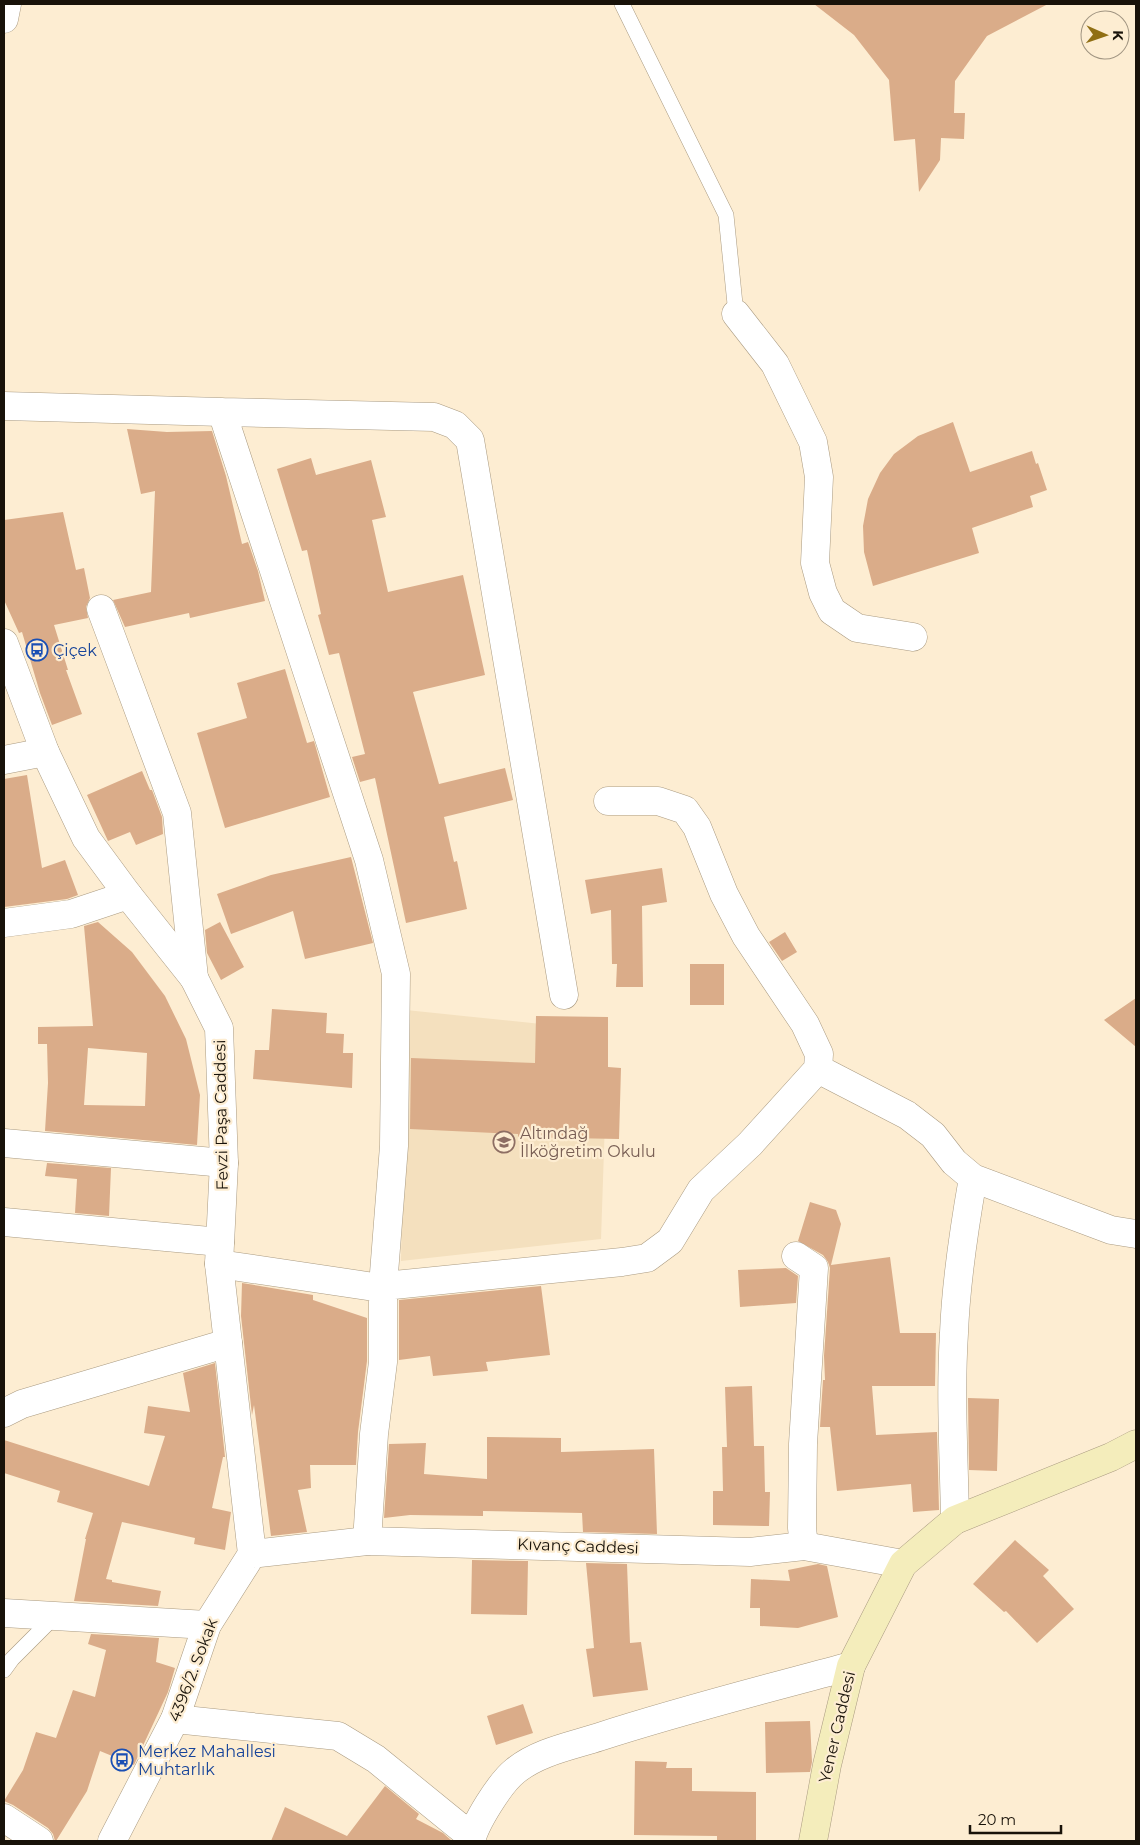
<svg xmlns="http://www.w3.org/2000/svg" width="1140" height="1845" font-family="Montserrat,sans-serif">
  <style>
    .built { fill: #f4e0be }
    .building { fill: #daac89; fill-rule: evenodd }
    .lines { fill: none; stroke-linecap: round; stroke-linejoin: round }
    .service-casing { stroke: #aa9b82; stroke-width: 16 }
    .minor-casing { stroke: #aa9b82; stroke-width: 29 }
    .tertiary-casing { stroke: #aa9b82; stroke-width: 29 }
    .secondary-casing { stroke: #aa9b82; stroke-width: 29 }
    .service { stroke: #fff; stroke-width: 15 }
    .minor { stroke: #fff; stroke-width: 28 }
    .tertiary { stroke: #fff; stroke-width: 28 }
    .secondary { stroke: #f4edbb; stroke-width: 28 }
    .labels { text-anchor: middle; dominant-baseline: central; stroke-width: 4.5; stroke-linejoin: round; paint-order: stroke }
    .transit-label { font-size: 16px; fill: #164399; stroke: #fdedd2; text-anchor: start }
    .street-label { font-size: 16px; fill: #181209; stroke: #fdedd2 }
    .education-label { font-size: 16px; fill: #785e54; stroke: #fdedd2; text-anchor: start }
  </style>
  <rect width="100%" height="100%" fill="#fdedd2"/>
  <path class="built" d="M 406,1010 L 608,1031 L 601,1239 L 401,1261 Z"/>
  <path class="building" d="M 814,4 L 1048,4 L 987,36 L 955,81 L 954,113 L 965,113 L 964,139 L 941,138 L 940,160 L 919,192 L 915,139 L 894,141 L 889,80 L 854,35 Z
    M 953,422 L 970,472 L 1032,451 L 1036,464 L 1038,463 L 1047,490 L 1030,496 L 1033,507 L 972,528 L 979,553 L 873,586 L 864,552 L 863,526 L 868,499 L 880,473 L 894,454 L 918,436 Z
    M 127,429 L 167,432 L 212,431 L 226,476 L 242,544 L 248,542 L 258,571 L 265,601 L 190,618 L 189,613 L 125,627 L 113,600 L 151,592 L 155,491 L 141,494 Z
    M 311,458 L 316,475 L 371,460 L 386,517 L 372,520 L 388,592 L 463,575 L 485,675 L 413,692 L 439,784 L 505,768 L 513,800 L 444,817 L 454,862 L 457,861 L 467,909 L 406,923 L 375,778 L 360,782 L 352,757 L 365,754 L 339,653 L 329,655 L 318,615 L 321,614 L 307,550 L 302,551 L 277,469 Z
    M 63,512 L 76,570 L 84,568 L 90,598 L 86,607 L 88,618 L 54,625 L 68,670 L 66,670 L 82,714 L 52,725 L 40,693 L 22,632 L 19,633 L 4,600 L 4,520 Z
    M 285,669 L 307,743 L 314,741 L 330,797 L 225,828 L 197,733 L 247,718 L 237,683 Z
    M 142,771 L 150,790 L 152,790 L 162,817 L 163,834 L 136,845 L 130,832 L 108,841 L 87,795 Z
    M 27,775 L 42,868 L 65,860 L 78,895 L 67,899 L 4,907 L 4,779 Z
    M 351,857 L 373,943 L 305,959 L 293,911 L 231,934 L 217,894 L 271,875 Z
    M 662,868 L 667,902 L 642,906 L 643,987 L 616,987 L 617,964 L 612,964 L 611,910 L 591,914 L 585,880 Z
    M 98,922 L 132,952 L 165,996 L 186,1039 L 200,1095 L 197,1145 L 45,1131 L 48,1083 L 47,1044 L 38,1044 L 38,1027 L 93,1026 L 84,926 ZM 88,1048 L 147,1053 L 145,1106 L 84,1105 Z
    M 220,922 L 244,967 L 221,980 L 207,953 L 205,930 Z
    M 785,932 L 797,952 L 782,961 L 769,942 Z
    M 690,964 L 724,964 L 724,1005 L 690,1005 Z
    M 1136,998 L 1136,1047 L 1104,1020 Z
    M 272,1009 L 327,1013 L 326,1033 L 344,1034 L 343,1053 L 353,1053 L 352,1088 L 253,1079 L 255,1050 L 269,1050 Z
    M 536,1016 L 608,1017 L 608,1067 L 621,1068 L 619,1139 L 518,1137 L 518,1134 L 410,1129 L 411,1058 L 535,1063 Z
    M 47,1163 L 111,1168 L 109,1216 L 75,1213 L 77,1179 L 45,1176 Z
    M 810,1202 L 836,1210 L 841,1224 L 831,1265 L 890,1257 L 900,1333 L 936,1333 L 935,1386 L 872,1386 L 876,1435 L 937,1432 L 939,1510 L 913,1512 L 911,1484 L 837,1491 L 830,1427 L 820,1427 L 823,1380 L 825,1380 L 824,1356 L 830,1268 L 828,1262 L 823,1255 L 798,1241 Z
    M 786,1268 L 798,1276 L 796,1303 L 740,1307 L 738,1270 Z
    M 242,1283 L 313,1295 L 313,1300 L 367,1318 L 367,1361 L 358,1432 L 356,1465 L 310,1465 L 311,1488 L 298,1490 L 307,1532 L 271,1536 L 254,1405 L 252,1415 L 241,1316 Z
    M 541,1286 L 550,1355 L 486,1362 L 488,1371 L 433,1376 L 430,1356 L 399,1360 L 399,1300 Z
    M 215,1363 L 225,1457 L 223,1457 L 212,1508 L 231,1512 L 225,1550 L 194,1544 L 195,1538 L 122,1522 L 106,1579 L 112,1580 L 112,1582 L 161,1591 L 158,1606 L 74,1601 L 86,1539 L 85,1539 L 93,1513 L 57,1502 L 60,1491 L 4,1473 L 4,1440 L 149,1486 L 165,1436 L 144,1433 L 148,1406 L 190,1412 L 183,1373 Z
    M 752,1386 L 754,1446 L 764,1446 L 765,1492 L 770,1492 L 769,1526 L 713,1525 L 713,1491 L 723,1491 L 722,1447 L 727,1447 L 725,1387 Z
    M 968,1398 L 999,1399 L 997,1471 L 969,1470 Z
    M 487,1437 L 561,1438 L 561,1452 L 654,1449 L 657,1534 L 583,1532 L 582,1513 L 483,1511 L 483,1516 L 410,1515 L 384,1518 L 389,1444 L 426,1443 L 424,1474 L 487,1479 Z
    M 1015,1540 L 1049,1570 L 1043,1576 L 1074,1609 L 1037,1643 L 1006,1611 L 1004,1612 L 973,1584 Z
    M 472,1560 L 528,1561 L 527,1615 L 471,1614 Z
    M 586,1563 L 627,1564 L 630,1643 L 641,1642 L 648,1690 L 593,1697 L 586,1649 L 594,1648 Z
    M 818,1564 L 827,1566 L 838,1617 L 798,1628 L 760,1626 L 760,1608 L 750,1608 L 751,1579 L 790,1581 L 788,1570 Z
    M 91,1634 L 159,1638 L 156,1662 L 175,1668 L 168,1692 L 134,1765 L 100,1751 L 87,1791 L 56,1841 L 55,1841 L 53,1834 L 48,1828 L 13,1805 L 4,1801 L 23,1770 L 36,1732 L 56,1738 L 73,1690 L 95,1697 L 106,1650 L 88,1644 Z
    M 523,1704 L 533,1733 L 496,1745 L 487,1716 Z
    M 810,1721 L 812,1762 L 810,1772 L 766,1773 L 765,1722 Z
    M 635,1761 L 667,1762 L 666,1768 L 692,1768 L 692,1791 L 756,1792 L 756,1841 L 717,1841 L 717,1836 L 634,1835 Z
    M 385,1786 L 419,1814 L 416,1819 L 443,1833 L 452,1841 L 271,1841 L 285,1807 L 347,1836 Z"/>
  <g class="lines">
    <g class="service-casing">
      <path id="service" d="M 622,4 L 726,215 L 736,314
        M 4,1670 L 12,1659 L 55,1616"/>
    </g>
    <g class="minor-casing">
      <path id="minor" d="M 4,19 L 7,4
        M 736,314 L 775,364 L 813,442 L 819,477 L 815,563 L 823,593 L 832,611 L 857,628 L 913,637
        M 4,406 L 222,412
        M 101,609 L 177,813 L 194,978
        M 4,760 L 45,752
        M 608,801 L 658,801 L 685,810 L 697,827 L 724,894 L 746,936 L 805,1024 L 819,1054 L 818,1069 L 907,1115 L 933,1135 L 954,1162 L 973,1178 L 1111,1230 L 1136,1234
        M 4,923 L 71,914 L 128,895
        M 4,1143 L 224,1163
        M 4,1222 L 220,1242
        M 796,1256 L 814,1268 L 803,1444 L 802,1528 L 804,1546
        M 219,1264 L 374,1287 L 622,1262 L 647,1258 L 670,1241 L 701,1190 L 750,1144 L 818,1069
        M 4,1413 L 22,1404 L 228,1343
        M 955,1520 C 954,1458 950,1395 954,1333 C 956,1281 964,1229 973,1178
        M 367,1541 L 374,1434 L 383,1362 L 383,1286 L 394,1146 L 396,974 L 369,860 L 222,412 L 434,417 L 455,425 L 470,440 L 564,995
        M 4,1613 L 207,1625
        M 175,1719 L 338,1736 L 376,1759 L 472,1837
        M 4,1818 L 39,1841
        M 471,1841 C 475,1823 500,1783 515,1771 C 538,1752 571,1746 599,1737 C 682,1710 766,1689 851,1666"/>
    </g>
    <g class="tertiary-casing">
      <path id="tertiary" d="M 4,643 L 45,752 L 86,838 L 128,895 L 194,978 L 219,1028 L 224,1163 L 219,1264 L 252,1554
        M 252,1554 L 367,1541 L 750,1552 L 804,1546 L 903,1564
        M 112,1841 L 175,1719 L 207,1625 L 252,1554"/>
    </g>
    <g class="secondary-casing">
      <path id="secondary" d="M 813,1841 L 827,1765 L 851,1666 L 903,1564 L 955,1520 L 1111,1457 L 1136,1444"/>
    </g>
    <use href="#service" class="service"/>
    <use href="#minor" class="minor"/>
    <use href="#tertiary" class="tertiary"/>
    <use href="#secondary" class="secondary"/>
  </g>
  <defs>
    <g id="bus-ring" transform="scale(1.125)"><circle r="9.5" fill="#fdedd2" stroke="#1a4fb4" stroke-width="1.5"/><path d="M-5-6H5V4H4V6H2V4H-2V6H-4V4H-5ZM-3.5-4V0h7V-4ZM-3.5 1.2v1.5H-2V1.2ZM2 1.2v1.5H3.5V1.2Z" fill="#1a4fb4"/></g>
    <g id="school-ring" transform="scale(1.125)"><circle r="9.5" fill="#fdedd2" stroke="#8d6e63" stroke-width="1.5"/><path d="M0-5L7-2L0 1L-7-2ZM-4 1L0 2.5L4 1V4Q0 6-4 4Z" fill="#8d6e63"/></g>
  </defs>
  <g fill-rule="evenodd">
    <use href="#bus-ring" x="37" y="650"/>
    <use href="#school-ring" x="504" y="1142"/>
    <use href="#bus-ring" x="122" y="1760"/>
  </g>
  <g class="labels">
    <g class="transit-label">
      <text x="53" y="650">Çiçek</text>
      <text x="138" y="1751">Merkez Mahallesi<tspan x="138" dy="18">Muhtarlık</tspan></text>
    </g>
    <g class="street-label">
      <text transform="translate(221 1115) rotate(-91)">Fevzi Paşa Caddesi</text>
      <text transform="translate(578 1546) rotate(2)">Kıvanç Caddesi</text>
      <text transform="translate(193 1670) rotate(-69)">4396/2. Sokak</text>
      <text transform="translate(837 1727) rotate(-77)">Yener Caddesi</text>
    </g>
    <g class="education-label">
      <text x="520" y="1133">Altındağ<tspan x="520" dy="18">İlköğretim Okulu</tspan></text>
    </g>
  </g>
  <rect width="1140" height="1845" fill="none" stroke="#181209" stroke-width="10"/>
  <g transform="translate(1105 35) rotate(92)"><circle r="24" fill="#fdedd2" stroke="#a19582"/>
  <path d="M0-4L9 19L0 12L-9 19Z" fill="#906f14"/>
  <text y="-8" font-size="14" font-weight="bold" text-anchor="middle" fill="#181209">K</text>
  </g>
  <path d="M970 1825v8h91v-8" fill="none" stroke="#181209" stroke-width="2.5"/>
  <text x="978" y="1825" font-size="15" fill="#181209" stroke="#fdedd2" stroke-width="4" paint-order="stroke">20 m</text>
</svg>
